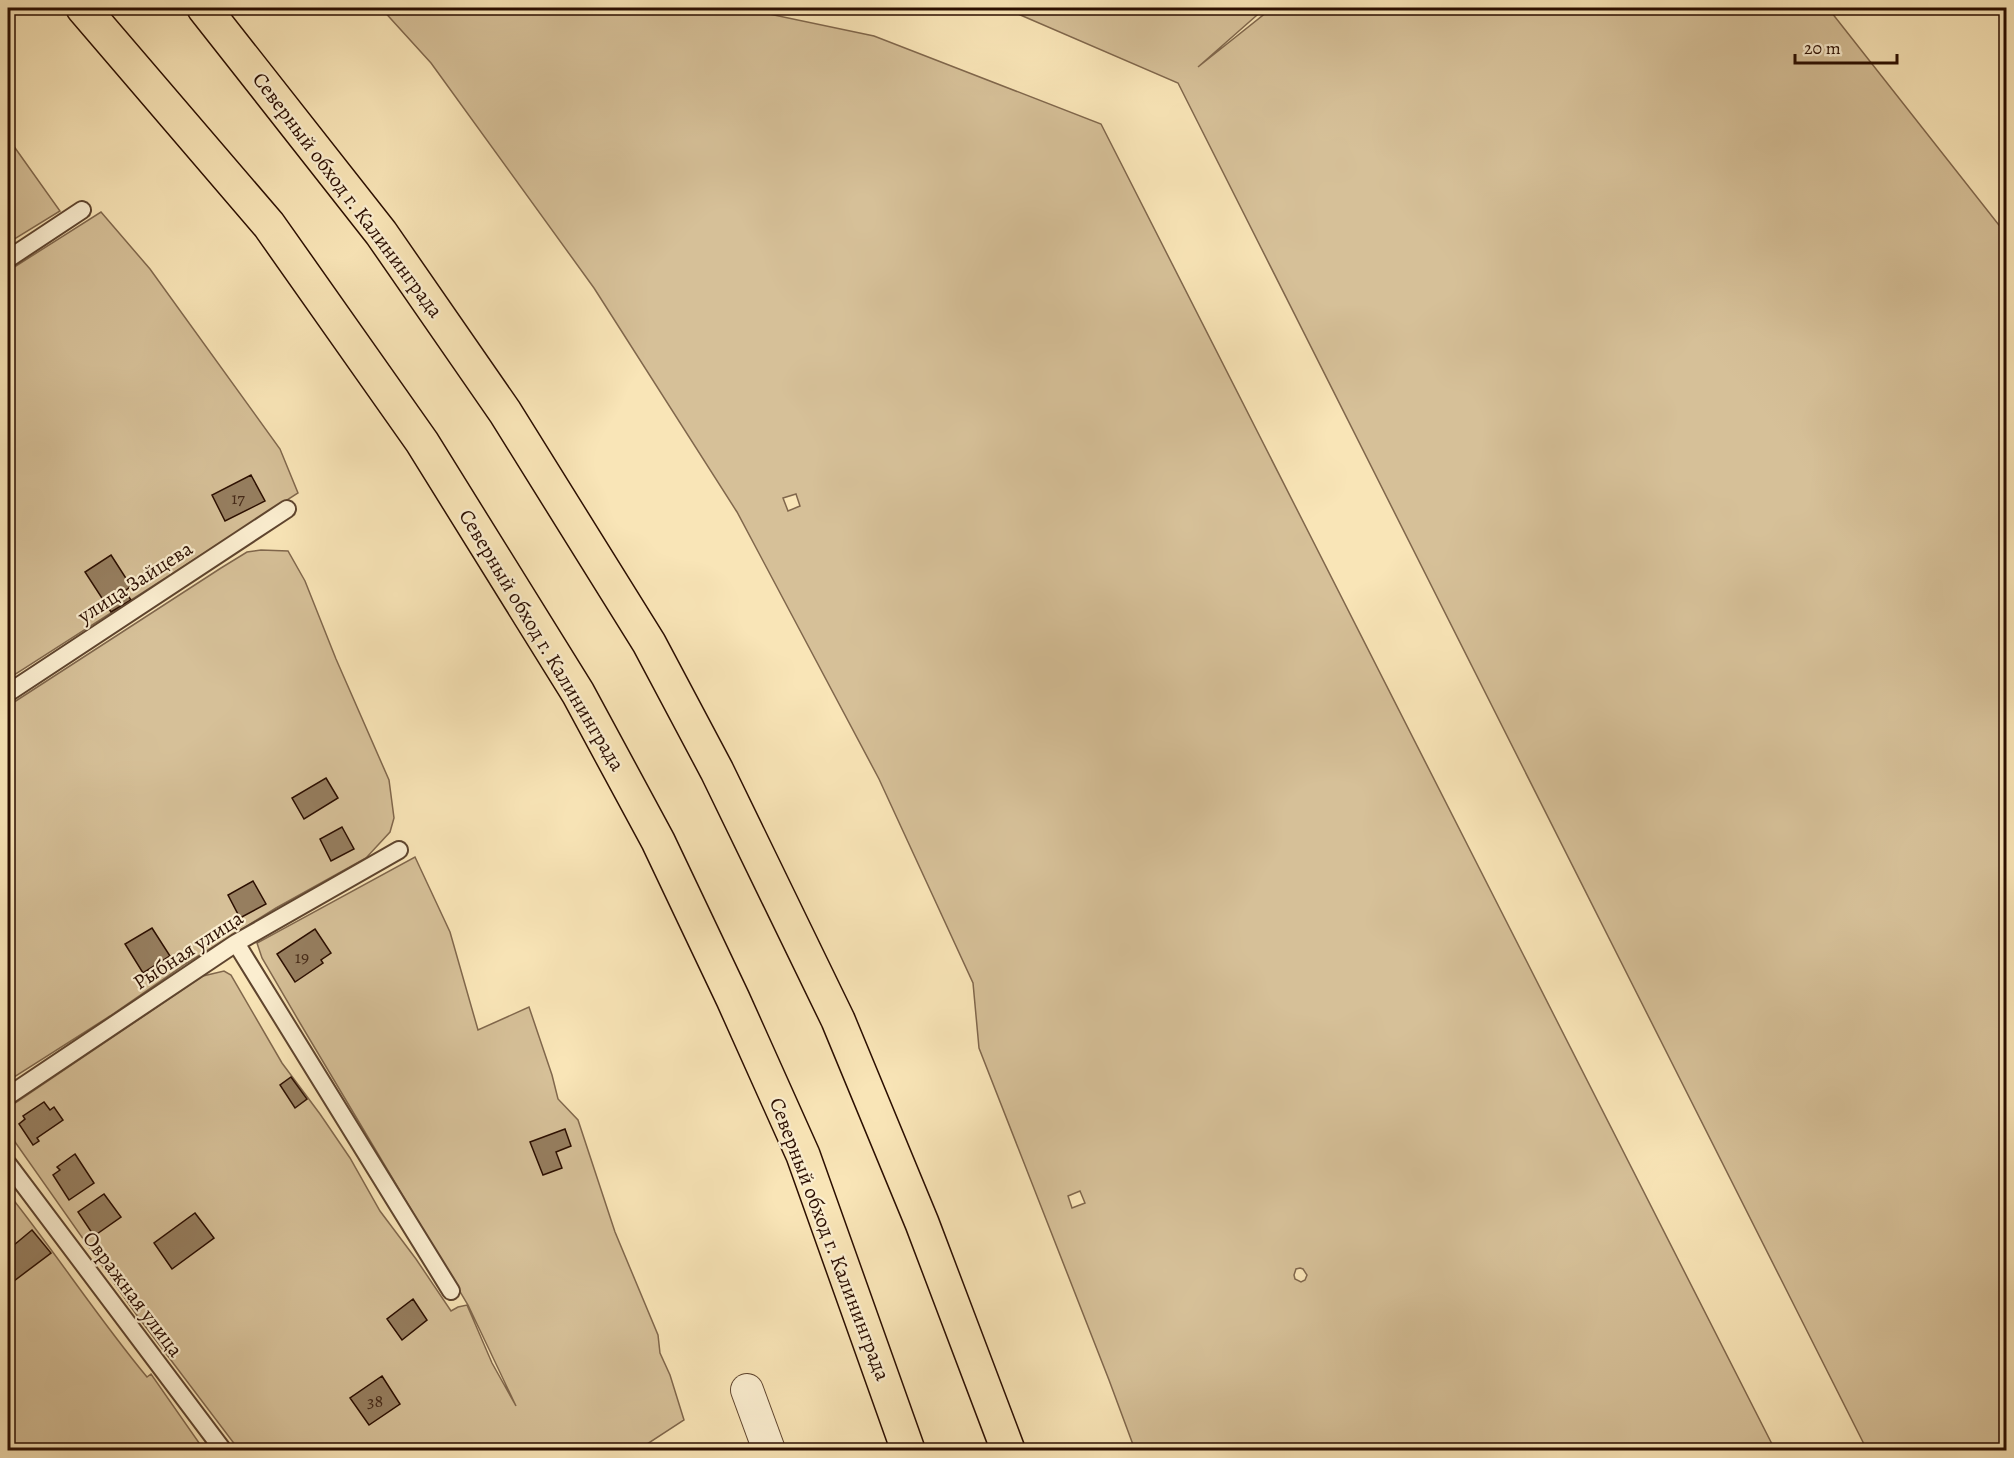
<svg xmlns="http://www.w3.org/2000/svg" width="2014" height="1458" font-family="Alegreya,serif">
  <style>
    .green { fill: #d6c098; stroke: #80674c; stroke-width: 1.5; fill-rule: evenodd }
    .building { fill: #967e5f; stroke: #2b0e00; stroke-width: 1.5 }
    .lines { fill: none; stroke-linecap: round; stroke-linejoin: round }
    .lane-casing { stroke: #5e442e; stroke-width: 20 }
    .street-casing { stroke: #5e442e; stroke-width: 34 }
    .highway-casing { stroke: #2b0e00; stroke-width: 36 }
    .lane { stroke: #fbeed0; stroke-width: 16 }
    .street { stroke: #fbeed0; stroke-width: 32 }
    .highway { stroke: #f9e5b7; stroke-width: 33 }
    .labels { text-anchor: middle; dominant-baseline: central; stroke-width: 4.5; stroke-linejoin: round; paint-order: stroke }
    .number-label { font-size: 18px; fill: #462a18 }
    .street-label { font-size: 21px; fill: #2b0e00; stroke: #fbeed0 }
  </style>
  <rect width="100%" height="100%" fill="#f9e5b7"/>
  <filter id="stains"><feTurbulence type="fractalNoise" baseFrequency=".00333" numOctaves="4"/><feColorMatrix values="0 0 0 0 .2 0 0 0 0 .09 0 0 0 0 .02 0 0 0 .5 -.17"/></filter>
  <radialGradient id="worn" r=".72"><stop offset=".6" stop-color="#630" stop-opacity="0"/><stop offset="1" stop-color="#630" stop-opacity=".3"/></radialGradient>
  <path class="green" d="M 381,8 L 741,8 L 874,36 L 1101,124 L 1775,1450 L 1135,1450 L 1109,1380 L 979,1048 L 973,983 L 879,779 L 737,512 L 594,288 L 431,63 ZM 796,494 L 800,506 L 788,511 L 783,498 ZM 1080,1191 L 1085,1203 L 1072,1208 L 1068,1196 ZM 1300,1268 L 1303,1269 L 1307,1275 L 1305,1280 L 1301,1282 L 1295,1279 L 1294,1275 L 1296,1269 Z
    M 1004,8 L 1265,8 L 1198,67 L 1272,8 L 1828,8 L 2006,234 L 2006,1450 L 1867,1450 L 1178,83 Z
    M 8,138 L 60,211 L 8,243 Z
    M 101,212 L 150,269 L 280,449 L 298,493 L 8,679 L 8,271 Z
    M 261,550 L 288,551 L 305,581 L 336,659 L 389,780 L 394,818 L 390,832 L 366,858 L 276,908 L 187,963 L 110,1016 L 8,1081 L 8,706 L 221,568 L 247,552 Z
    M 415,857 L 450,932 L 478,1030 L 529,1007 L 552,1075 L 558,1099 L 578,1120 L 615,1232 L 658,1335 L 660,1353 L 670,1375 L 684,1420 L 638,1450 L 239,1450 L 136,1314 L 8,1132 L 8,1108 L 203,976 L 224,971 L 231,975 L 282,1063 L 320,1114 L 350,1158 L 380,1211 L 416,1259 L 451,1311 L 458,1307 L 467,1305 L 492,1363 L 516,1406 L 468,1305 L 300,1023 L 262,958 L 257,943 Z
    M 8,1193 C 56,1253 98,1318 147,1377 L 151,1374 L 204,1450 L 8,1450 Z"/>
  <path class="building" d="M 251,475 L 265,501 L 225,521 L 212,495 Z
    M 111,555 L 131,586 L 125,591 L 131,600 L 111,612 L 85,572 Z
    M 326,778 L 338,798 L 304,819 L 292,798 Z
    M 342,827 L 354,849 L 331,861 L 320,839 Z
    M 253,881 L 266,904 L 240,918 L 228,895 Z
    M 152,928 L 170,956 L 143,973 L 125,944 Z
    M 315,929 L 331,953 L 321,960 L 323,963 L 295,982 L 277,954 Z
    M 291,1077 L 307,1099 L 295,1108 L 280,1085 Z
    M 44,1102 L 50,1110 L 54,1107 L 63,1120 L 37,1138 L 39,1141 L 33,1145 L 19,1124 L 25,1119 L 23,1116 Z
    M 565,1129 L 571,1146 L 556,1152 L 562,1168 L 543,1175 L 530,1142 Z
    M 75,1154 L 94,1183 L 69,1200 L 53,1175 L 60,1170 L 57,1167 Z
    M 104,1194 L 121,1217 L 94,1236 L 78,1212 Z
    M 195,1213 L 214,1238 L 172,1269 L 154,1243 Z
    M 32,1230 L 51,1253 L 10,1284 L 8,1284 L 8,1250 Z
    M 413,1299 L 427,1320 L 402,1340 L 387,1319 Z
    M 382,1376 L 400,1404 L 369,1425 L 350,1398 Z"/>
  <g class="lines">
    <g class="lane-casing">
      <path id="lane" d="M 8,259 L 82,210
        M 8,693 L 287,509
        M 236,943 L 451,1291
        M 8,1096 L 236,943 L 399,850
        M 8,1164 L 223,1450"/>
    </g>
    <g class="street-casing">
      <path id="street" d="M 747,1390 L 769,1450"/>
    </g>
    <g class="highway-casing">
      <path id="highway" d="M 83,8 L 269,225 L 422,442 L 578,693 L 658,841 L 733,999 L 803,1155 L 908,1450
        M 204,8 L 381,233 L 505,412 L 649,643 L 717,771 L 838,1020 L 922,1223 L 1008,1450"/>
    </g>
    <use href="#lane" class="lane"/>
    <use href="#street" class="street"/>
    <use href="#highway" class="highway"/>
  </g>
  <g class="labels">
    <g class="number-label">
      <text x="238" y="498">17</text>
      <text x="302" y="957">19</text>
      <text x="375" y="1401">38</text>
    </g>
    <g class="street-label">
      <text transform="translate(348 195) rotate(53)">Северный обход г. Калининграда</text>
      <text transform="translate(135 582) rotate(-33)">улица Зайцева</text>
      <text transform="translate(542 640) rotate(59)">Северный обход г. Калининграда</text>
      <text transform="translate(188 950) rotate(-33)">Рыбная улица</text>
      <text transform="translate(830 1239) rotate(69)">Северный обход г. Калининграда</text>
      <text transform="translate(133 1294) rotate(53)">Овражная улица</text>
    </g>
  </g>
  <rect width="2014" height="1458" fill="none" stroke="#f9e5b7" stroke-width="30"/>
  <rect x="9" y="9" width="1996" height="1440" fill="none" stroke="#2b0e00" stroke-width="3"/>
  <rect x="15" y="15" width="1984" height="1428" fill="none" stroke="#2b0e00" stroke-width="1.5"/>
  <path d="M1795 54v9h102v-9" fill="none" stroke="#2b0e00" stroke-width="3"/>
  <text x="1804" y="54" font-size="18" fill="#2b0e00" stroke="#fbeed0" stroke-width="4.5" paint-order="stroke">20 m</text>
  <rect width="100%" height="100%" filter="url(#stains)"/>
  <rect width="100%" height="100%" fill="url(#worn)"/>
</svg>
